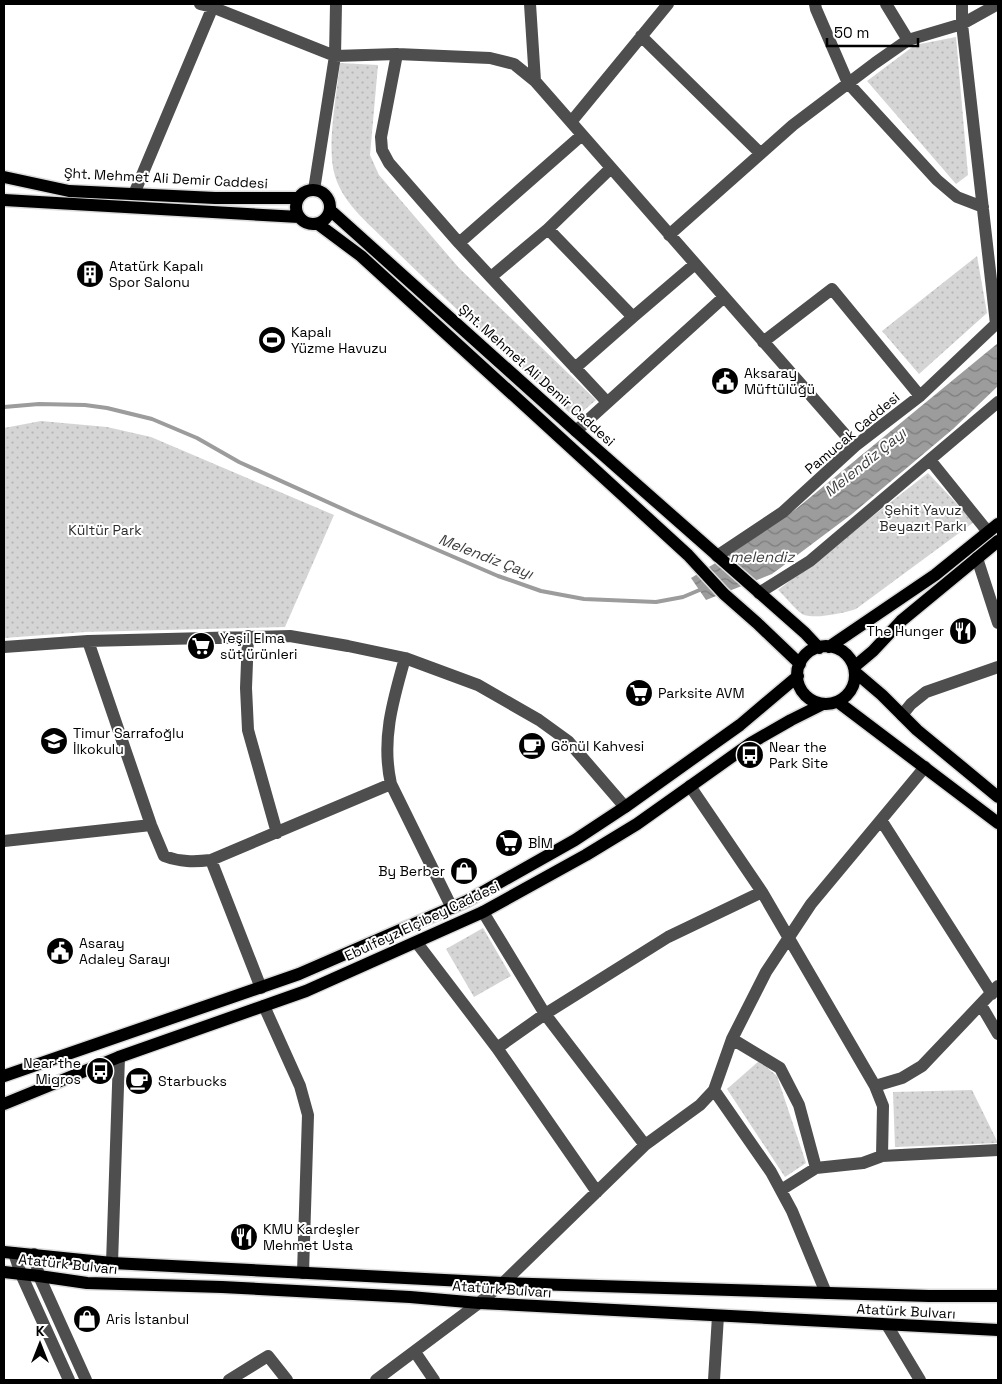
<svg xmlns="http://www.w3.org/2000/svg" width="1002" height="1384" font-family="'Space Grotesk',sans-serif">
  <style>
    .park { fill: url(#park-dots) }
    .water { fill: url(#water-waves) }
    .lines { fill: none; stroke-linecap: round; stroke-linejoin: round }
    .stream { stroke: #9c9c9c; stroke-width: 4 }
    .major-casing { stroke: #dbdbdb; stroke-width: 15 }
    .minor { stroke: #4e4e4e; stroke-width: 12 }
    .major { stroke: #000; stroke-width: 12 }
    .labels { text-anchor: middle; dominant-baseline: central; stroke-width: 4; stroke-linejoin: round; paint-order: stroke }
    .street-label { font-size: 14px; fill: #000; stroke: #fff }
    .poi-label { font-size: 14px; fill: #000; stroke: #fff; text-anchor: start }
    .park-label { font-size: 14px; fill: #2c2c2c; stroke: #fff }
    .water-label { font-size: 15px; font-style: italic; fill: #3d3d3d; stroke: #fff }
  </style>
  <defs>
    <pattern id="park-dots" width="8" height="8" patternUnits="userSpaceOnUse" patternTransform="scale(1.25)"><rect width="8" height="8" fill="#d5d5d5"/><path d="M2 2h.1M6 6h.1" fill="none" stroke="#b5b5b5" stroke-width="1.8" stroke-linecap="round"/></pattern>
    <pattern id="water-waves" width="16" height="10" patternUnits="userSpaceOnUse" patternTransform="scale(1.25)"><rect width="16" height="10" fill="#9c9c9c"/><path d="M0 5q4-4 8 0t8 0" fill="none" stroke="#7d7d7d"/></pattern>
  </defs>
  <rect width="100%" height="100%" fill="#fff"/>
  <path class="park" d="M 956,37 L 968,175 L 956,184 L 867,81 L 915,45 Z
    M 340,63 L 378,65 L 370,155 L 379,175 L 459,268 L 596,400 L 575,418 C 514,362 453,307 394,249 C 373,227 344,206 335,176 C 326,148 337,93 340,63 Z
    M 977,256 L 987,313 L 919,374 L 882,331 Z
    M 41,421 L 107,427 L 151,437 L 334,515 L 285,627 L 85,632 L 4,638 L 4,428 Z
    M 928,473 L 974,522 L 856,609 C 844,613 817,619 804,615 C 797,612 784,595 778,590 Z
    M 483,928 L 511,976 L 474,997 L 446,949 Z
    M 759,1061 L 777,1076 L 806,1163 L 785,1177 L 727,1089 Z
    M 972,1090 L 998,1143 L 895,1147 L 893,1092 Z"/>
  <path class="water" d="M 998,343 L 998,386 L 953,429 L 852,514 L 772,574 L 706,600 L 691,578 L 735,551 L 796,509 Z"/>
  <g class="lines">
    <path class="stream" d="M 4,407 L 39,404 L 85,405 L 107,408 L 152,419 L 197,438 L 239,462 L 354,514 L 498,576 L 541,591 L 584,599 L 656,602 L 683,597 L 702,589"/>
    <g class="major-casing">
      <path id="major" d="M 4,177 L 69,191 L 215,198 L 298,198
        M296 207a17 17 0 1 1 34 0a17 17 0 1 1-34 0Z
        M 4,200 L 299,217
        M 330,210 L 576,431 L 805,633 L 819,648
        M 318,224 L 361,256 L 556,434 L 688,555 L 724,594 L 757,623 L 800,664
        M797 675a29 29 0 1 1 58 0a29 29 0 1 1-58 0Z
        M 829,647 L 935,575 L 998,524
        M 854,667 L 873,651 L 901,621 L 998,541
        M 855,672 L 882,695 L 917,730 L 998,797
        M 838,702 L 998,823
        M 4,1076 L 299,974 L 467,901 L 575,840 L 625,807 L 740,725 L 798,676
        M 4,1104 L 119,1057 L 306,991 L 483,912 L 586,855 L 637,824 L 751,743 L 791,720 L 823,704
        M 4,1252 L 112,1263 L 503,1283 L 929,1296 L 998,1296
        M 4,1272 L 39,1276 L 87,1283 L 222,1287 L 410,1297 L 479,1303 L 998,1330"/>
    </g>
    <path class="minor" d="M 200,4 L 212,7 L 335,56 L 397,54 L 490,58 L 514,64 L 535,81 L 855,446
      M 530,4 L 535,81
      M 815,4 L 816,9 L 848,83 L 937,180 L 957,197 L 983,207
      M 886,4 L 908,40
      M 962,4 L 962,24 L 996,324
      M 641,36 L 760,153
      M 397,54 L 381,137 L 382,150 L 389,163 L 459,243 L 607,402
      M 571,122 L 668,4
      M 314,190 L 335,56 L 336,4
      M 134,194 L 214,4
      M 548,229 L 611,168
      M 669,235 L 793,125 L 875,63 L 908,40 L 962,24 L 998,4
      M 459,243 L 582,135
      M 491,277 L 548,229 L 633,317 L 575,368
      M 633,317 L 695,264
      M 763,342 L 832,289 L 920,396
      M 576,431 L 724,297
      M 930,460 L 988,532
      M 717,556 L 783,512 L 855,446 L 920,396 L 998,322
      M 977,558 L 998,623
      M 759,593 L 810,561 L 998,402
      M 248,636 L 246,688 L 248,730 L 277,833
      M 88,641 L 151,825 L 164,856 C 180,862 194,862 211,860 L 391,784
      M 4,647 L 88,641 L 290,636 L 348,646 L 405,658 L 478,685 L 539,720 L 568,741 L 625,807
      M 405,658 C 393,700 381,740 391,784 L 452,908
      M 902,715 L 911,704 L 926,692 L 998,667
      M 690,786 L 762,892 L 875,1086 L 883,1106 L 882,1156
      M 881,820 L 992,994
      M 4,841 L 151,825
      M 211,860 L 261,988
      M 483,912 L 545,1014 L 645,1145
      M 417,943 L 497,1048 L 597,1192
      M 981,1005 L 998,1034
      M 264,1006 L 300,1086 L 308,1115 L 303,1273
      M 732,1039 L 780,1068 L 799,1105 L 816,1168 L 863,1163 L 882,1156 L 998,1150
      M 497,1048 L 545,1014 L 668,937 L 762,892
      M 875,1086 L 902,1078 L 922,1066 L 998,986
      M 714,1090 L 771,1172 L 792,1211 L 826,1293
      M 781,1190 L 816,1168
      M 14,1253 L 21,1274 L 69,1380
      M 34,1254 L 39,1276 L 86,1380
      M 112,1263 L 119,1057
      M 887,1325 L 920,1380
      M 415,1352 L 434,1380
      M 229,1380 L 268,1356 L 287,1380
      M 376,1380 L 479,1303 L 503,1283 L 645,1145 L 700,1105 L 714,1090 L 732,1039 L 766,972 L 811,904 L 925,767
      M 714,1380 L 718,1316"/>
    <use href="#major" class="major"/>
  </g>
  <defs>
    <g id="building-disc" transform="scale(1.4375)"><circle r="9.5" fill="#000" stroke="#fff"/><path d="M-4-6H4V6H1V3H-1V6H-4ZM-2.5-4.3h1.7v1.8h-1.7ZM.8-4.3h1.7v1.8H.8ZM-2.5-1h1.7V.8h-1.7ZM.8-1h1.7V.8H.8Z" fill="#fff"/></g>
    <g id="stadium-disc" transform="scale(1.4375)"><circle r="9.5" fill="#000" stroke="#fff"/><path d="M0-5a6.5 5 0 1 0 0 10a6.5 5 0 1 0 0-10ZM-3.5-1.8h7v3.6h-7Z" fill="#fff"/></g>
    <g id="civic-disc" transform="scale(1.4375)"><circle r="9.5" fill="#000" stroke="#fff"/><path d="M-.6-6.5H3V-4.5H.6V-3L4-1V1h2V6H-6V1h2V-1L-.6-3ZM-1.2 2.5V6h2.4V2.5Z" fill="#fff"/></g>
    <g id="restaurant-disc" transform="scale(1.4375)"><circle r="9.5" fill="#000" stroke="#fff"/><path d="M-5-6h1v4h1v-4h1v4h1v-4h1v5L-1.5 .5V6h-2V.5L-5-1ZM5-6V6H3V1.5H1.5Q1.5-4 5-6Z" fill="#fff"/></g>
    <g id="supermarket-disc" transform="scale(1.4375)"><circle r="9.5" fill="#000" stroke="#fff"/><path d="M-6-5.5h2.5l.6 2H6L4.5 2H-2.5L-4.4-4H-6ZM-1.5 3.2a1.3 1.3 0 1 0 .1 0ZM3 3.2a1.3 1.3 0 1 0 .1 0Z" fill="#fff"/></g>
    <g id="school-disc" transform="scale(1.4375)"><circle r="9.5" fill="#000" stroke="#fff"/><path d="M0-5L7-2L0 1L-7-2ZM-4 1L0 2.5L4 1V4Q0 6-4 4Z" fill="#fff"/></g>
    <g id="cafe-disc" transform="scale(1.4375)"><circle r="9.5" fill="#000" stroke="#fff"/><path d="M-5.5-4.5H6V0H3Q3 3.5 0 3.5H-2.5Q-5.5 3.5-5.5 0ZM3-3.2v2h1.7v-2ZM-6 4.5H4V6H-6Z" fill="#fff"/></g>
    <g id="bus-disc" transform="scale(1.4375)"><circle r="9.5" fill="#000" stroke="#fff"/><path d="M-5-6H5V4H4V6H2V4H-2V6H-4V4H-5ZM-3.5-4V0h7V-4ZM-3.5 1.2v1.5H-2V1.2ZM2 1.2v1.5H3.5V1.2Z" fill="#fff"/></g>
    <g id="shop-disc" transform="scale(1.4375)"><circle r="9.5" fill="#000" stroke="#fff"/><path d="M-5-2.5h2.3a2.7 3.5 0 0 1 5.4 0H5L5.5 6h-11ZM-1.5-2.5h3a1.5 2.3 0 0 0-3 0Z" fill="#fff"/></g>
  </defs>
  <g fill-rule="evenodd">
    <use href="#building-disc" x="90" y="274"/>
    <use href="#stadium-disc" x="272" y="340"/>
    <use href="#civic-disc" x="725" y="381"/>
    <use href="#restaurant-disc" x="963" y="631"/>
    <use href="#supermarket-disc" x="201" y="646"/>
    <use href="#supermarket-disc" x="639" y="693"/>
    <use href="#school-disc" x="54" y="741"/>
    <use href="#cafe-disc" x="532" y="746"/>
    <use href="#bus-disc" x="750" y="755"/>
    <use href="#supermarket-disc" x="509" y="843"/>
    <use href="#shop-disc" x="464" y="871"/>
    <use href="#civic-disc" x="60" y="951"/>
    <use href="#bus-disc" x="100" y="1071"/>
    <use href="#cafe-disc" x="139" y="1081"/>
    <use href="#restaurant-disc" x="244" y="1237"/>
    <use href="#shop-disc" x="87" y="1319"/>
  </g>
  <g class="labels">
    <g class="street-label">
      <text transform="translate(166 178) rotate(3)">Şht. Mehmet Ali Demir Caddesi</text>
      <text transform="translate(537 375) rotate(42)">Şht. Mehmet Ali Demir Caddesi</text>
      <text transform="translate(852 433) rotate(-40)">Pamucak Caddesi</text>
      <text transform="translate(422 921) rotate(-25)">Ebulfeyz Elçibey Caddesi</text>
      <text transform="translate(68 1264) rotate(6)">Atatürk Bulvarı</text>
      <text transform="translate(502 1289) rotate(4)">Atatürk Bulvarı</text>
      <text transform="translate(906 1311) rotate(3)">Atatürk Bulvarı</text>
    </g>
    <g class="poi-label">
      <text x="109" y="266">Atatürk Kapalı<tspan x="109" dy="16">Spor Salonu</tspan></text>
      <text x="291" y="332">Kapalı<tspan x="291" dy="16">Yüzme Havuzu</tspan></text>
      <text x="744" y="373">Aksaray<tspan x="744" dy="16">Müftülüğü</tspan></text>
      <text x="944" y="631" text-anchor="end">The Hunger</text>
      <text x="220" y="638">Yeşil Elma<tspan x="220" dy="16">süt ürünleri</tspan></text>
      <text x="658" y="693">Parksite AVM</text>
      <text x="73" y="733">Timur Sarrafoğlu<tspan x="73" dy="16">İlkokulu</tspan></text>
      <text x="551" y="746">Gönül Kahvesi</text>
      <text x="769" y="747">Near the<tspan x="769" dy="16">Park Site</tspan></text>
      <text x="528" y="843">BİM</text>
      <text x="445" y="871" text-anchor="end">By Berber</text>
      <text x="79" y="943">Asaray<tspan x="79" dy="16">Adaley Sarayı</tspan></text>
      <text x="81" y="1063" text-anchor="end">Near the<tspan x="81" dy="16">Migros</tspan></text>
      <text x="158" y="1081">Starbucks</text>
      <text x="263" y="1229">KMU Kardeşler<tspan x="263" dy="16">Mehmet Usta</tspan></text>
      <text x="106" y="1319">Aris İstanbul</text>
    </g>
    <g class="park-label">
      <text x="923" y="510">Şehit Yavuz<tspan x="923" dy="16">Beyazıt Parkı</tspan></text>
      <text x="105" y="530">Kültür Park</text>
    </g>
    <g class="water-label">
      <text transform="translate(865 462) rotate(-39)">Melendiz Çayı</text>
      <text transform="translate(486 556) rotate(21)">Melendiz Çayı</text>
      <text x="762" y="556">melendiz</text>
    </g>
  </g>
  <rect width="1002" height="1384" fill="none" stroke="#000000" stroke-width="10"/>
  <g transform="translate(40 1344)" stroke="#ffffff" stroke-width="4" paint-order="stroke">
  <path d="M0-4L9 19L0 12L-9 19Z" fill="#000000"/>
  <text y="-8" font-size="14" font-weight="bold" text-anchor="middle" fill="#000000">K</text>
  </g>
  <path d="M827 38v8h91v-8" fill="none" stroke="#000000" stroke-width="2.5"/>
  <text x="834" y="38" font-size="15" fill="#000000" stroke="#ffffff" stroke-width="4" paint-order="stroke">50 m</text>
</svg>
